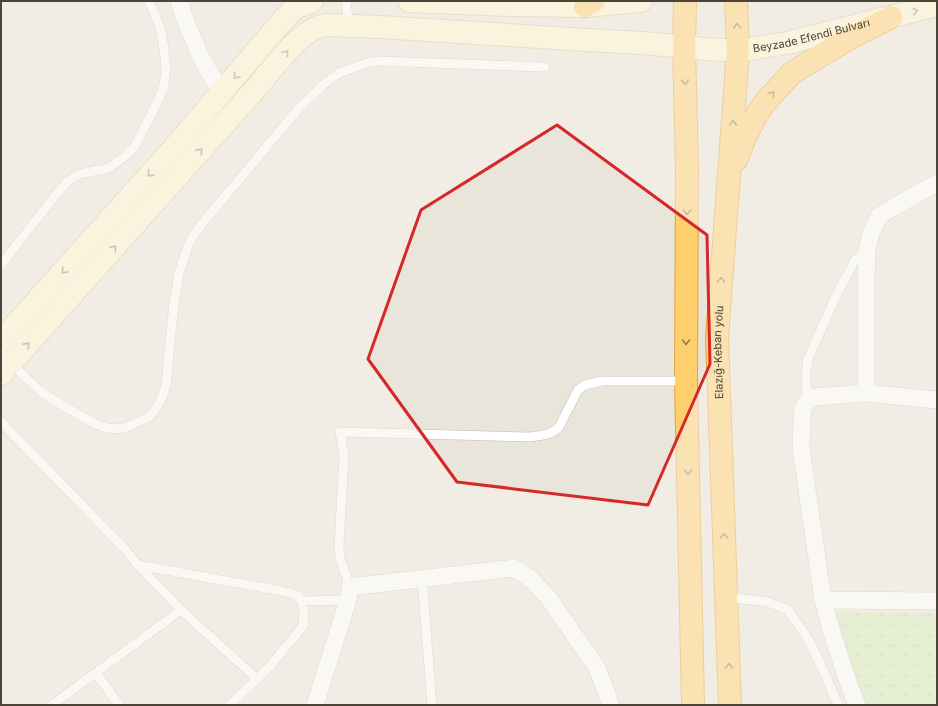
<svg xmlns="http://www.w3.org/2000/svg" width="938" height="706" font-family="Inter,sans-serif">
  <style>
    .residential { fill: #eae5da }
    .park { fill: url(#park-tufts) }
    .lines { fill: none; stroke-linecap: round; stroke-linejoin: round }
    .lane-casing { stroke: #c2bbae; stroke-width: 10 }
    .street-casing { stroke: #c2bbae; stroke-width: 18 }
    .secondary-casing { stroke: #d6c79b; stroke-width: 24 }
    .highway-casing { stroke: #e0a43c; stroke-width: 24 }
    .lane { stroke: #fff; stroke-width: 9 }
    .street { stroke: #fff; stroke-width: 17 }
    .secondary { stroke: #fff3cd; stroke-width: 22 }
    .highway { stroke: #ffcf6e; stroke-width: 22 }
    .oneway { stroke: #9c937c }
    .oneway2 { stroke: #937c4e }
    .marked { fill: none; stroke: #d62828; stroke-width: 3; stroke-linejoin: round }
    .labels { text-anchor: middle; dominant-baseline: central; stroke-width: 3; stroke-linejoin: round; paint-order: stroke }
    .street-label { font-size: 11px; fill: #4b4439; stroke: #fff }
  </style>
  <defs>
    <pattern id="park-tufts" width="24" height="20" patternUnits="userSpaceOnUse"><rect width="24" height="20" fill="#d2eab5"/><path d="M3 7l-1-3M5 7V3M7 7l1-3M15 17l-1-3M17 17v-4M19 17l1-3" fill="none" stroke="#b6ca9c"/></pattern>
  </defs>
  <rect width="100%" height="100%" fill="#f6f3ec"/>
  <path class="residential" d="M 1,1 L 937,1 L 937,705 L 1,705 Z"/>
  <path class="park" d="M 830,612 L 937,613 L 937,704 L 861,705 Z"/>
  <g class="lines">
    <g class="lane-casing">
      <path id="lane" d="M 346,1 L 349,26
        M 1,265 L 54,197 L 67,182 L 79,174 L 109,168 L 125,156 L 135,146 L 158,101 L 164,86 L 166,67 L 163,42 L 160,27 L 149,1
        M 1,354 L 39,390 L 52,399 L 95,424 L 107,428 L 117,429 L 127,427 L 149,417 L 156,408 L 162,398 L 166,385 L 174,303 L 179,273 L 189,243 L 200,226 L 216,207 L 300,107 L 323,85 L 339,73 L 364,64 L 376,61 L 545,67
        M 808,401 L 806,385 L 806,372 L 808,359 L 835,298 L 854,262 L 858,257 L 867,251
        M 1,422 L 124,548 L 138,565 L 181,610 L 256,678
        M 138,565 L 282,591 L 297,595 L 302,601 L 304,615 L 303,626 L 271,665 L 230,705
        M 422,578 L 432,705
        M 350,587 L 340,558 L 339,546 L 344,455 L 340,432 L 530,437 C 542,435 550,436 559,427 L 578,390 L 585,385 L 602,381 L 686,381
        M 726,597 L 768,602 L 788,610 L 809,640 L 824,672 L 838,705
        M 302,601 L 348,600
        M 96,673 L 119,705
        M 52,705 L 181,610"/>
    </g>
    <g class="street-casing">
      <path id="street" d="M 179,1 L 185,20 L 201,57 L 221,93
        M 866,393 L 866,278 L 867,251 L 871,233 L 879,216 L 892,208 L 937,183
        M 823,600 L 937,601
        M 315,705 L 348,600 L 350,587 L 514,568 L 531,579 L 548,597 L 597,668 L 608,697 L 610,705
        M 857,705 L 848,682 L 832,633 L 823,600 L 801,448 L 802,419 L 803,408 L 808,401 L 815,397 L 866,393 L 937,400"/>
    </g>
    <g class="secondary-casing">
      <g id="secondary">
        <path d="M 409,1 L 509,5 L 585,6 L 641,1"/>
        <path d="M 1,341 L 180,141 L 284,19 L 295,8 L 312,1"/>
        <path id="s1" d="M 1,374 L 257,87 C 273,69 295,37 316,28 C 319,26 322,26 325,25 L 381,27 L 587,40 L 643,43 L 706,49 L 738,51 L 787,43 L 937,5"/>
      </g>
    </g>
    <g class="highway-casing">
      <g id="highway">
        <path d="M 685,1 L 684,47 L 687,167 L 686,381 L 693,705"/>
        <path d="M 585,6 L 594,1"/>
        <path d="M 736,160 L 744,140 L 757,114 L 767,100 L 792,73 L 848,39 L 891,17"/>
        <path id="s2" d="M 730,705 L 717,338 L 738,51 L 736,1"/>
      </g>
    </g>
    <use href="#lane" class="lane"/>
    <use href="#street" class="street"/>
    <use href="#secondary" class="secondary"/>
    <use href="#highway" class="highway"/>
  </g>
  <defs><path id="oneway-chevron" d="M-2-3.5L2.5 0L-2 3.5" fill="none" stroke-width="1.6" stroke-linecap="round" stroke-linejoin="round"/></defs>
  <g class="oneway">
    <use href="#oneway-chevron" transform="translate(915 11) rotate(-15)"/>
    <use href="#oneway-chevron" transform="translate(286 53) rotate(-50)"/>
    <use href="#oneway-chevron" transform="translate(236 76) rotate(130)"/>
    <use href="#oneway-chevron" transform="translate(200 151) rotate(-48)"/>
    <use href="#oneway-chevron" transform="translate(150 174) rotate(132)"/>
    <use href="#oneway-chevron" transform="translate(114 248) rotate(-48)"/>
    <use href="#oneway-chevron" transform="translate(64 271) rotate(132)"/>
    <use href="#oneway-chevron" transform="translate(27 345) rotate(-48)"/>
  </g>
  <g class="oneway2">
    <use href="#oneway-chevron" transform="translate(737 26) rotate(-94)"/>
    <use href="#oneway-chevron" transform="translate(685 82) rotate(88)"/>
    <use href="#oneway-chevron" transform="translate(772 94) rotate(-49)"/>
    <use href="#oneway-chevron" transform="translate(733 123) rotate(-86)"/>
    <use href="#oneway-chevron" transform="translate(687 212) rotate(90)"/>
    <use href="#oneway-chevron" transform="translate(721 280) rotate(-86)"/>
    <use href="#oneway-chevron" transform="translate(686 342) rotate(90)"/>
    <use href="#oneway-chevron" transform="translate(688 472) rotate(89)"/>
    <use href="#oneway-chevron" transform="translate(724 536) rotate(-92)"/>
    <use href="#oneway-chevron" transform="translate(729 666) rotate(-92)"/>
  </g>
  <path d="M0 0H938V706H0ZM 557,125 L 707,235 L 710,364 L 648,505 L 457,482 L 368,359 L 421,210 Z" fill="#f6f3ec" fill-opacity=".55" fill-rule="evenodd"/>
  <path class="marked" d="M 557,125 L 707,235 L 710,364 L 648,505 L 457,482 L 368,359 L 421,210 Z"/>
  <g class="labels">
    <g class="street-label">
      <text stroke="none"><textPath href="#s1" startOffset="967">Beyzade Efendi Bulvarı</textPath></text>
      <text stroke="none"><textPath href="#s2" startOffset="353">Elazığ-Keban yolu</textPath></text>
    </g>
  </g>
  <rect width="938" height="706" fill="none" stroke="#4b4439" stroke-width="4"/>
</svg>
